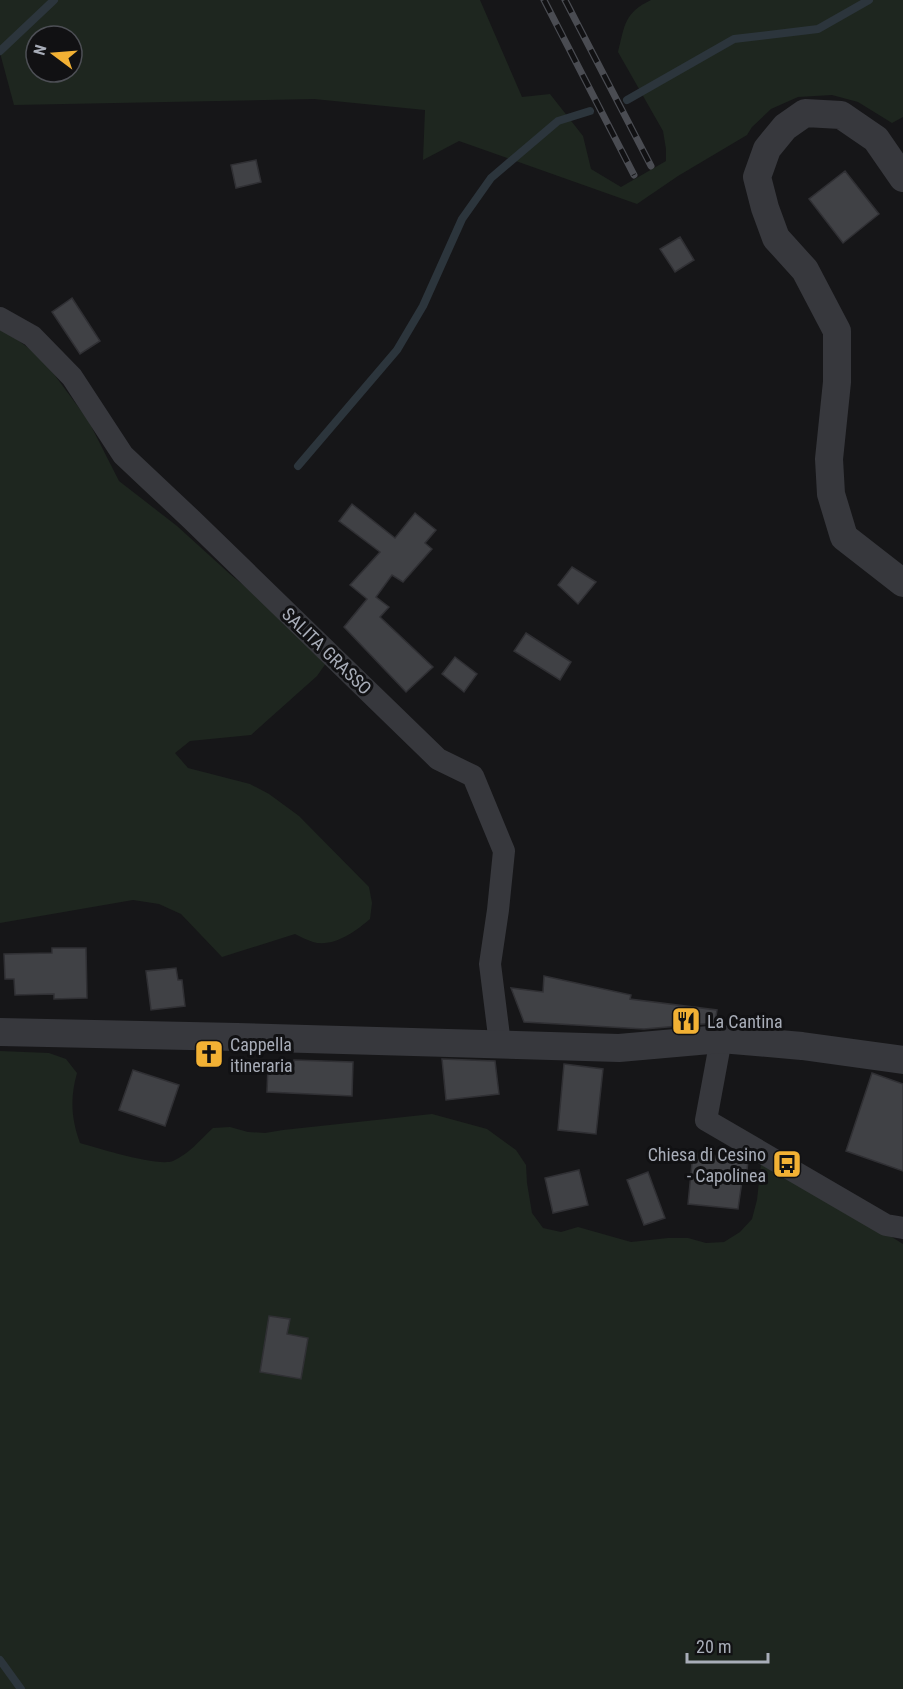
<svg xmlns="http://www.w3.org/2000/svg" width="903" height="1689" font-family="'Roboto Condensed',sans-serif">
  <style>
    .green { fill: #1e261f; fill-rule: evenodd }
    .lines { fill: none; stroke-linecap: round; stroke-linejoin: round }
    .stream { stroke: #2c353c; stroke-width: 8 }
    .building { fill: #404145; stroke: #303034; stroke-width: 1.5 }
    .minor { stroke: #37383d; stroke-width: 22 }
    .tertiary { stroke: #37383d; stroke-width: 28 }
    .rail-casing { stroke: #4a4c52; stroke-width: 7 }
    .rail { stroke: #111113; stroke-width: 4.5; stroke-dasharray: 14; stroke-linecap: butt }
    .labels { text-anchor: middle; dominant-baseline: central; stroke-width: 6; stroke-linejoin: round; paint-order: stroke }
    .street-label { font-size: 18px; fill: #a8adb8; stroke: #111113 }
    .poi-label { font-size: 18px; fill: #a8adb8; stroke: #111113; text-anchor: start }
  </style>
  <rect width="100%" height="100%" fill="#161618"/>
  <path class="green" d="M 0,0 L 480,0 L 522,97 L 550,94 L 583,136 L 591,169 L 621,187 L 666,161 L 666,149 L 663,131 L 618,52 C 625,25 624,13 651,0 L 903,0 L 903,117 L 892,123 L 858,102 L 832,95 L 798,97 L 771,109 L 752,127 L 747,135 L 678,176 L 637,204 L 459,141 L 423,160 L 425,110 L 314,99 L 14,105 L 0,53 ZM 36,36 L 72,36 L 72,72 L 36,72 Z
    M 0,327 L 42,358 L 88,420 L 119,481 L 177,526 L 231,575 L 331,656 L 317,676 L 251,735 L 190,741 L 175,753 L 188,768 L 250,784 L 269,794 L 299,816 L 369,887 L 372,903 L 370,919 C 356,931 333,948 313,942 C 307,940 301,937 295,934 L 222,957 L 181,914 L 159,904 L 133,900 L 0,923 Z
    M 0,1051 L 49,1053 L 66,1059 L 77,1073 C 70,1098 71,1118 80,1143 C 97,1148 158,1167 173,1161 C 189,1154 200,1140 213,1128 L 230,1127 L 248,1132 L 265,1133 L 283,1130 L 432,1114 L 487,1129 L 516,1150 L 526,1165 L 527,1183 L 532,1213 L 543,1228 L 561,1232 L 578,1227 L 631,1242 L 668,1238 L 688,1238 L 706,1243 L 724,1242 L 740,1232 L 752,1219 L 757,1200 L 761,1164 L 871,1224 L 903,1244 L 903,1689 L 0,1689 Z"/>
  <g class="lines">
    <path class="stream" d="M 0,51 L 54,0
      M 627,100 L 734,39 L 818,29 L 869,0
      M 298,466 L 397,350 L 423,306 L 462,219 L 491,178 L 558,121 L 590,111
      M 0,1660 L 21,1689"/>
  </g>
  <path class="building" d="M 256,160 L 261,182 L 236,188 L 231,165 Z
    M 845,171 L 879,214 L 843,243 L 809,199 Z
    M 680,237 L 694,260 L 675,272 L 660,249 Z
    M 72,298 L 100,341 L 80,354 L 52,312 Z
    M 352,504 L 395,538 L 415,513 L 436,530 L 425,543 L 432,549 L 403,582 L 392,575 L 376,597 L 389,607 L 380,617 L 433,667 L 406,692 L 344,627 L 367,599 L 350,585 L 380,552 L 339,521 Z
    M 572,567 L 596,582 L 578,604 L 558,585 Z
    M 526,633 L 571,662 L 560,680 L 514,651 Z
    M 455,657 L 477,674 L 464,692 L 442,674 Z
    M 52,948 L 86,948 L 87,998 L 54,999 L 54,994 L 15,995 L 14,979 L 5,979 L 4,954 L 52,953 Z
    M 176,968 L 178,980 L 182,980 L 185,1006 L 151,1010 L 146,971 Z
    M 544,976 L 631,995 L 630,999 L 717,1010 L 715,1023 L 644,1029 L 524,1022 L 511,988 L 543,992 Z
    M 442,1059 L 495,1061 L 499,1094 L 446,1100 Z
    M 294,1060 L 353,1062 L 352,1096 L 267,1092 L 268,1065 L 294,1066 Z
    M 564,1064 L 603,1069 L 596,1134 L 558,1130 Z
    M 133,1070 L 179,1085 L 165,1126 L 119,1110 Z
    M 872,1073 L 903,1084 L 903,1171 L 846,1151 Z
    M 693,1153 L 745,1159 L 748,1160 L 746,1181 L 742,1181 L 738,1209 L 688,1204 Z
    M 579,1170 L 588,1205 L 553,1213 L 545,1178 Z
    M 648,1172 L 665,1218 L 644,1225 L 627,1180 Z
    M 269,1316 L 290,1319 L 287,1334 L 308,1338 L 301,1379 L 260,1372 Z"/>
  <g class="lines">
    <path class="minor" d="M 0,318 L 32,336 L 72,377 L 123,455 L 192,520 L 438,759 L 473,776 L 504,851 L 498,910 L 490,964 L 500,1044
      M 721,1039 L 706,1120 L 886,1225 L 903,1228"/>
    <path class="tertiary" d="M 903,178 L 876,139 L 841,115 L 805,113 L 785,127 L 767,149 L 757,177 L 765,208 L 776,238 L 805,270 L 837,331 L 837,382 L 829,459 L 831,494 L 844,537 L 903,583
      M 0,1032 L 237,1037 L 619,1048 L 721,1039 L 802,1046 L 903,1060"/>
    <g class="rail-casing">
      <path id="rail" d="M 544,0 L 634,175
        M 565,0 L 651,166"/>
    </g>
    <use href="#rail" class="rail"/>
  </g>
  <defs>
    <g id="restaurant-square" transform="scale(1.5)"><rect x="-9" y="-9" width="18" height="18" rx="4" fill="#f2b134" stroke="#111113"/><path d="M-5-6h1v4h1v-4h1v4h1v-4h1v5L-1.5 .5V6h-2V.5L-5-1ZM5-6V6H3V1.5H1.5Q1.5-4 5-6Z" fill="#111"/></g>
    <g id="church-square" transform="scale(1.5)"><rect x="-9" y="-9" width="18" height="18" rx="4" fill="#f2b134" stroke="#111113"/><path d="M-1.2-6h2.4v3.5h3.3v2.4h-3.3V6h-2.4V-.1h-3.3v-2.4h3.3Z" fill="#111"/></g>
    <g id="bus-square" transform="scale(1.5)"><rect x="-9" y="-9" width="18" height="18" rx="4" fill="#f2b134" stroke="#111113"/><path d="M-5-6H5V4H4V6H2V4H-2V6H-4V4H-5ZM-3.5-4V0h7V-4ZM-3.5 1.2v1.5H-2V1.2ZM2 1.2v1.5H3.5V1.2Z" fill="#111"/></g>
  </defs>
  <g fill-rule="evenodd">
    <use href="#restaurant-square" x="686" y="1021"/>
    <use href="#church-square" x="209" y="1054"/>
    <use href="#bus-square" x="787" y="1164"/>
  </g>
  <g class="labels">
    <g class="street-label">
      <text transform="translate(327 651) rotate(44)">SALITA GRASSO</text>
    </g>
    <g class="poi-label">
      <text x="707" y="1021">La Cantina</text>
      <text x="230" y="1044">Cappella<tspan x="230" dy="21">itineraria</tspan></text>
      <text x="766" y="1154" text-anchor="end">Chiesa di Cesino<tspan x="766" dy="21">- Capolinea</tspan></text>
    </g>
  </g>
  <g transform="translate(54 54) rotate(286)"><circle r="28" fill="#111113" stroke="#4d4f55" stroke-width="1.5"/>
  <path d="M0-4.5L10 22L0 15L-10 22Z" fill="#f2b134"/>
  <text y="-9" font-size="16" font-weight="bold" text-anchor="middle" fill="#a8adb8">N</text>
  </g>
  <path d="M687 1653v9h81v-9" fill="none" stroke="#a8adb8" stroke-width="3"/>
  <text x="696" y="1653" font-size="18" fill="#a8adb8" stroke="#111113" stroke-width="4.5" paint-order="stroke">20 m</text>
</svg>
